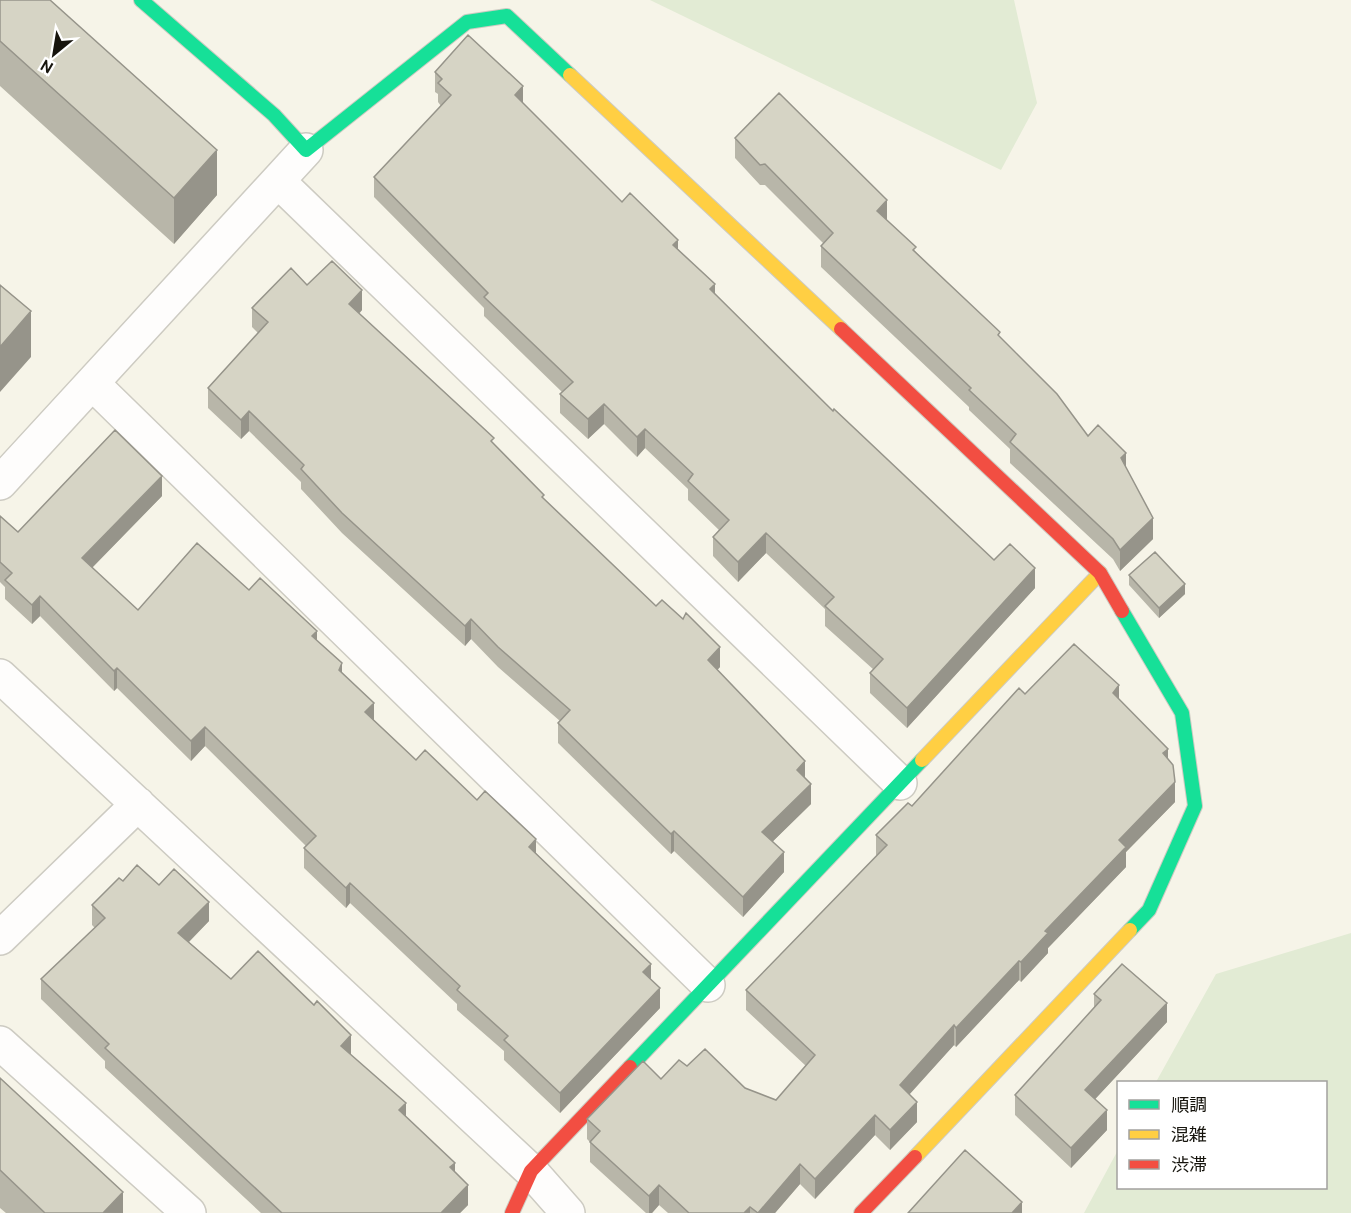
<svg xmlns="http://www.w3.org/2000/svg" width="1351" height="1213" font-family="Cabin,'Noto Sans JP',sans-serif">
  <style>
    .green { fill: #e2ebd4 }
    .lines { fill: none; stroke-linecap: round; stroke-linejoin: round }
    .street-casing { stroke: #cdcbc2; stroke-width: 36 }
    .fast-casing { stroke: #cdcbc2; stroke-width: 16 }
    .slow-casing { stroke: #cdcbc2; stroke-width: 16 }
    .jam-casing { stroke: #cdcbc2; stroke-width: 16 }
    .street { stroke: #fefdfc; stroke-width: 33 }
    .fast { stroke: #16e098; stroke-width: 14 }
    .slow { stroke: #ffcf43; stroke-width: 14 }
    .jam { stroke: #f24e42; stroke-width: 14 }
    .wall { fill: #b8b6a9 }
    .shaded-wall { fill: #96948a }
    .building { fill: #d6d4c5; stroke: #96948a; stroke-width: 1.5 }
  </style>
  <rect width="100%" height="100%" fill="#f6f4e8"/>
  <path class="green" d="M 650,0 L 1014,0 L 1037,103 L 1001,170 Z
    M 1351,933 L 1351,1213 L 1084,1213 L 1118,1150 L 1118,1188 L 1326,1188 L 1326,1082 L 1156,1082 L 1216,974 Z"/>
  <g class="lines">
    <g class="street-casing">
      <path id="street" d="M 278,181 L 900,783
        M 92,383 L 708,985
        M 0,483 L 306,150
        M 0,676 L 531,1171 L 568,1213
        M 0,938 L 138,804
        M 0,1043 L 189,1213"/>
    </g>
    <g class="fast-casing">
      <path id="fast" d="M 141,0 L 274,115 L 306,150 L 467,22 L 507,16 L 570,75
        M 1122,611 L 1182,713 L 1195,806 L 1149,910 L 1130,930
        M 630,1067 L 922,760"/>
    </g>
    <g class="slow-casing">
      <path id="slow" d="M 570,75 L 841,329
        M 922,760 L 1100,573
        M 915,1157 L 1130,930"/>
    </g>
    <g class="jam-casing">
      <path id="jam" d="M 841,329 L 1100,573 L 1122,611
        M 512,1213 L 531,1171 L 630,1067
        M 861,1213 L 915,1157"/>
    </g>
    <use href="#street" class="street"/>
    <use href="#fast" class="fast"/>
    <use href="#slow" class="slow"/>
    <use href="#jam" class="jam"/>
  </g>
  <path class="wall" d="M 0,0 L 217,195 L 174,244 L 0,86 Z
    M 435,72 L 523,104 L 622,202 L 678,249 L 715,294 L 833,411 L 994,560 L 1035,588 L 907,728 L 870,693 L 870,673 L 874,670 L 825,626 L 825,609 L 766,553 L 738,582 L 713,556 L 713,537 L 719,530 L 688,500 L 688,489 L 645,448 L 637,457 L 604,424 L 588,439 L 560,413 L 560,394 L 562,392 L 484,316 L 484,308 L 374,197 L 374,177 L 441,106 L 438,102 L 438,94 L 435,92 Z
    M 735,138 L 887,220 L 916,252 L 1000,338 L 1088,436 L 1126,468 L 1153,539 L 1120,571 L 1113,559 L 1010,463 L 1010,449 L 969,410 L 969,407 L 821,267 L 821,246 L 824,244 L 765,185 L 760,185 L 735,158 Z
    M 307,285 L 362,310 L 359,314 L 494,444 L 544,499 L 720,667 L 717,670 L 805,779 L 811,804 L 773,841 L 784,872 L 743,917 L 674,851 L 671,854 L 558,743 L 558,723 L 560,721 L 498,667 L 471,639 L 465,646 L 342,533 L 301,489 L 301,482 L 249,431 L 241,439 L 208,408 L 208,388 L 258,333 L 252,327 L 252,308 Z
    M 162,496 L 92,568 L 138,610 L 249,590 L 317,641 L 342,673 L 374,720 L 416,760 L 477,800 L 536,853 L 651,979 L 660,1008 L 560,1113 L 504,1060 L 504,1051 L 457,1010 L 457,1004 L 350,903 L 346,908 L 304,868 L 304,848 L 306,846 L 205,746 L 191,761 L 117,688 L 114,691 L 40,616 L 32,624 L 5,599 L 5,587 L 0,582 L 0,516 L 18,532 Z
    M 1129,575 L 1185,594 L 1159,618 L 1129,585 Z
    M 1025,694 L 1119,699 L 1168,760 L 1175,802 L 1126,852 L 1126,867 L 1048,948 L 1048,953 L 1021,982 L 1019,980 L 956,1047 L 954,1045 L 909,1094 L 917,1122 L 890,1150 L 875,1135 L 815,1199 L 800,1184 L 775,1213 L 668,1213 L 659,1205 L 652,1213 L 646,1213 L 590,1162 L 590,1142 L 587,1139 L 587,1119 L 661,1079 L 687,1066 L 776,1100 L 806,1066 L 746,1010 L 746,990 L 877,855 L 876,855 L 876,835 L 912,806 Z
    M 123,881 L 159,885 L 209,921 L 189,942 L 231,979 L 351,1055 L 455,1172 L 468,1205 L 460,1213 L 261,1213 L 105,1068 L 105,1061 L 41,999 L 41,979 L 95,928 L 92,925 L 92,905 Z
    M 1094,994 L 1167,1022 L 1095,1099 L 1107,1130 L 1071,1168 L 1015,1115 L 1015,1095 L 1094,1008 Z
    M 0,1078 L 123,1213 L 6,1213 L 0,1208 Z"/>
  <path class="shaded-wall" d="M 523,86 L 523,105 L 515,95 Z
    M 217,150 L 217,195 L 174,244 L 174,198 Z
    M 887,200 L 887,221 L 877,211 Z
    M 678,240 L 678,259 L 673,245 Z
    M 715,284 L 715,304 L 710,289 Z
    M 362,290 L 362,310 L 349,324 L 349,304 Z
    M 31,311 L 31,357 L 0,392 L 0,347 Z
    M 604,404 L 604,424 L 588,439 L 588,419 Z
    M 249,411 L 249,431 L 241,439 L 241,420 Z
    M 645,429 L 645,448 L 637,457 L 637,437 Z
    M 1126,453 L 1126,474 L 1121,458 Z
    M 162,476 L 162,496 L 82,578 L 82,558 Z
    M 1153,518 L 1153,539 L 1120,571 L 1120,550 Z
    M 766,533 L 766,553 L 738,582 L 738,562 Z
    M 1035,568 L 1035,588 L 907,728 L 907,708 Z
    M 1185,584 L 1185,594 L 1159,618 L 1159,608 Z
    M 40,596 L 40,616 L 32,624 L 32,605 Z
    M 471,619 L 471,639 L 465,646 L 465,626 Z
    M 317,631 L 317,650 L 312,636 Z
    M 720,647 L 720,667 L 708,680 L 708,660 Z
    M 342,663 L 342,682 L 339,670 Z
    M 117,668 L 117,688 L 114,691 L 114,671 Z
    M 1119,685 L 1119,705 L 1113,693 Z
    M 374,703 L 374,723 L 365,712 Z
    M 205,727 L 205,746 L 191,761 L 191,741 Z
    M 1168,749 L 1168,768 L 1163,753 Z
    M 805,761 L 805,781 L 797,770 Z
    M 1175,782 L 1175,802 L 1126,852 L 1126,867 L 1048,948 L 1048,953 L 1021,982 L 1021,962 L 1119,840 Z
    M 811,784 L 811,804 L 762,852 L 762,832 Z
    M 674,831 L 674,851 L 671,854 L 671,834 Z
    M 536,839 L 536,859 L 529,847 Z
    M 784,852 L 784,872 L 743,917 L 743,897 Z
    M 350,883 L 350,903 L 346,908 L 346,888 Z
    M 209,902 L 209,921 L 178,953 L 178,933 Z
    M 1019,961 L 1019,980 L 956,1047 L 956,1028 Z
    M 651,964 L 651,984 L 643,972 Z
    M 660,988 L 660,1008 L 560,1113 L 560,1093 Z
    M 1167,1003 L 1167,1022 L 1085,1110 L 1085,1090 Z
    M 954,1025 L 954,1045 L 900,1105 L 900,1085 Z
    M 351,1035 L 351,1055 L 341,1046 Z
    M 917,1102 L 917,1122 L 890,1150 L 890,1130 Z
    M 406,1103 L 406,1123 L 399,1110 Z
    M 1107,1110 L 1107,1130 L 1071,1168 L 1071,1148 Z
    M 875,1115 L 875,1135 L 815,1199 L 815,1179 Z
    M 455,1163 L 455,1183 L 450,1167 Z
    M 800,1164 L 800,1184 L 775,1213 L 758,1213 Z
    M 468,1185 L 468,1205 L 460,1213 L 441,1213 Z
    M 659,1185 L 659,1205 L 652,1213 L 649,1213 L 649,1196 Z
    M 123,1192 L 123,1213 L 103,1213 Z
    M 1022,1202 L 1022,1213 L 1012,1213 Z
    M 750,1207 L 750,1213 L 744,1213 Z"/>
  <path class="building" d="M 0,0 L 50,0 L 217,150 L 174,198 L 0,41 Z
    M 468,35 L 523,86 L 515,95 L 622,202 L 630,193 L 678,240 L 673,245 L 715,284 L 710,289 L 833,411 L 834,409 L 994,560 L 1010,544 L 1035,568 L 907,708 L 870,673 L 883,659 L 825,606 L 834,597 L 766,533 L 738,562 L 713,537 L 729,520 L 688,481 L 693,474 L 645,429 L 637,437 L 604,404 L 588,419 L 560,394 L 573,382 L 484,297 L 488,293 L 374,177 L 451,95 L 438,83 L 442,79 L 435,72 Z
    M 779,93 L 887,200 L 877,211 L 916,247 L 913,250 L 1000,332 L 998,335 L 1057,394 L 1088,436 L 1098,425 L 1126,453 L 1121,458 L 1153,518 L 1120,550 L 1113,539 L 1010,442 L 1016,434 L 969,390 L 971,388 L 821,246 L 833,233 L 765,164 L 760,165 L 735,138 Z
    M 332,261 L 362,290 L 349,304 L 494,438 L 491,441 L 544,495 L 542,497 L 656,606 L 662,600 L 683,619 L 686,613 L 720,647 L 708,660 L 805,761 L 797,770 L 811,784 L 762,832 L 784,852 L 743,897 L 674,831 L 671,834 L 558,723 L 570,710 L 498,647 L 471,619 L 465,626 L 342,513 L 301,469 L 304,465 L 249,411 L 241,420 L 208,388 L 268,322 L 252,308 L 291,268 L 307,285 Z
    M 0,285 L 31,311 L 0,347 Z
    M 115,430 L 162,476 L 82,558 L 138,610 L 197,543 L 249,590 L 260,578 L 317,631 L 312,636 L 342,663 L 339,670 L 374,703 L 365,712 L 416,760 L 425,750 L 477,800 L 485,791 L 536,839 L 529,847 L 651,964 L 643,972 L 660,988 L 560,1093 L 504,1040 L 508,1036 L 457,990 L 460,986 L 350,883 L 346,888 L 304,848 L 316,836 L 205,727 L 191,741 L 117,668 L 114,671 L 40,596 L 32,605 L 5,580 L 12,573 L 0,562 L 0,516 L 18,532 Z
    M 1155,552 L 1185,584 L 1159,608 L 1129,575 Z
    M 1074,644 L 1119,685 L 1113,693 L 1168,749 L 1163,753 L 1173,765 L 1175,782 L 1119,840 L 1126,847 L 1045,931 L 1048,933 L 1021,962 L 1019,961 L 956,1028 L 954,1025 L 900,1085 L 917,1102 L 890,1130 L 875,1115 L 815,1179 L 800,1164 L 758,1213 L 750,1207 L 744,1213 L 689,1213 L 659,1185 L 649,1196 L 590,1142 L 600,1131 L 587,1119 L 643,1061 L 661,1079 L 679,1060 L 687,1066 L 705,1049 L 745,1088 L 776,1100 L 815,1055 L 746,990 L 887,845 L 876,835 L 908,803 L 912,806 L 1019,688 L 1025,694 Z
    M 137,865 L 159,885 L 174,869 L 209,902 L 178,933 L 231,979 L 258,951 L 314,1005 L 317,1001 L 351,1035 L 341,1046 L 406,1103 L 399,1110 L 455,1163 L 450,1167 L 468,1185 L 441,1213 L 282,1213 L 105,1048 L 109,1044 L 41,979 L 105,918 L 92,905 L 119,878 L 123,881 Z
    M 1122,964 L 1167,1003 L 1085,1090 L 1107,1110 L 1071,1148 L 1015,1095 L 1101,1000 L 1094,994 Z
    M 0,1078 L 123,1192 L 103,1213 L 45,1213 L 0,1170 Z
    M 965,1150 L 1022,1202 L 1012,1213 L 908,1213 Z"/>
  <rect x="1117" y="1081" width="210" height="108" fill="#ffffff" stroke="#a2a19e" stroke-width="1.5"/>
  <rect x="1129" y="1100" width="30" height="9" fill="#16e098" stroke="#a2a19e" stroke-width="1.5"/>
  <text x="1171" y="1111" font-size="18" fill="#16140d">順調</text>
  <rect x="1129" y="1130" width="30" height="9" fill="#ffcf43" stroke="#a2a19e" stroke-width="1.5"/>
  <text x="1171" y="1141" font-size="18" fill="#16140d">混雑</text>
  <rect x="1129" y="1160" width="30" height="9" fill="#f24e42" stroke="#a2a19e" stroke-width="1.5"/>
  <text x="1171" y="1171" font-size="18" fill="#16140d">渋滞</text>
  <g transform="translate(54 54) rotate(210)" stroke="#ffffff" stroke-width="4.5" paint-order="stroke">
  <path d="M0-4.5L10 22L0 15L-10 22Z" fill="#16140d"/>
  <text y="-9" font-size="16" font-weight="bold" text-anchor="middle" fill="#16140d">N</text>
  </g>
</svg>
